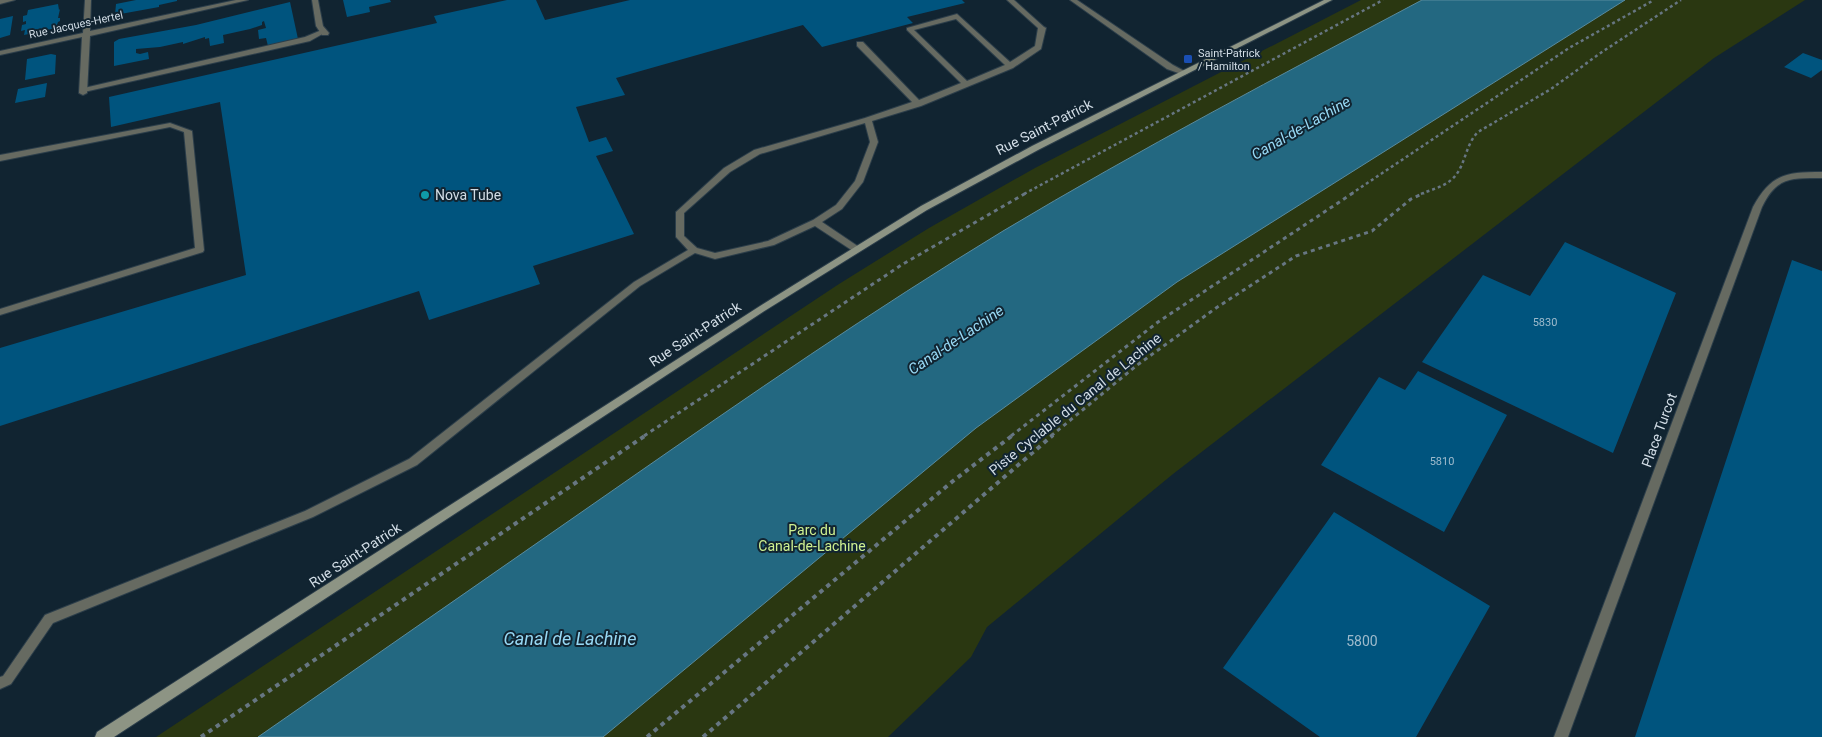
<svg xmlns="http://www.w3.org/2000/svg" width="1822" height="737" font-family="Roboto,sans-serif">
  <style>
    .green { fill: #2a3711 }
    .water { fill: #236881; stroke: #588b9f }
    .building { fill: #00547e }
    .lines { fill: none; stroke-linecap: round; stroke-linejoin: round }
    .service-casing { stroke: #2c3e4a; stroke-width: 2 }
    .minor-casing { stroke: #2c3e4a; stroke-width: 2 }
    .secondary-casing { stroke: #2c3e4a; stroke-width: 2 }
    .path-far2 { stroke: #677682; stroke-width: 2.5; stroke-dasharray: 3 3; stroke-linecap: butt }
    .path-far1 { stroke: #677682; stroke-width: 3; stroke-dasharray: 4 4; stroke-linecap: butt }
    .path { stroke: #677682; stroke-width: 4; stroke-dasharray: 4.5 4.5; stroke-linecap: butt }
    .service { fill: #666a61; fill-rule: evenodd }
    .minor { fill: #666a61; fill-rule: evenodd }
    .secondary { fill: #8d9484; fill-rule: evenodd }
    .transit-dot { fill: #1a4fb4; stroke: #112431; stroke-width: 2 }
    .culture-dot { fill: #0f9aa8; stroke: #112431; stroke-width: 2 }
    .labels { text-anchor: middle; dominant-baseline: central; stroke-width: 4; stroke-linejoin: round; paint-order: stroke }
    .far-street-label { font-size: 11px; fill: #d2dde6; stroke: #112431 }
    .far-poi-label { font-size: 11px; fill: #d2dde6; stroke: #112431; text-anchor: start }
    .number-label { font-size: 11px; fill: #9ebbcc }
    .street-label { font-size: 14px; fill: #d2dde6; stroke: #112431 }
    .poi-label { font-size: 14px; fill: #d2dde6; stroke: #112431; text-anchor: start }
    .park-label { font-size: 14px; fill: #cff191; stroke: #112431 }
    .near-number-label { font-size: 14px; fill: #9ebbcc }
    .water-label { font-size: 15px; font-style: italic; fill: #97d9f5; stroke: #112431 }
    .near-water-label { font-size: 18px; font-style: italic; fill: #97d9f5; stroke: #112431 }
  </style>
  <rect width="100%" height="100%" fill="#112431"/>
  <path class="green" d="M 1361,0 L 1805,0 L 1714,58 L 1173,474 L 987,627 L 971,657 L 888,737 L 156,737 L 839,284 L 929,228 L 1035,168 Z"/>
  <path class="water" d="M 1422,0 L 1625,0 L 1177,282 L 976,428 L 603,737 L 258,737 C 379,653 501,568 622,484 C 747,397 873,310 1003,231 C 1140,149 1281,75 1422,0 Z"/>
  <path class="building" d="M 136,0 L 177,0 L 177,1 L 159,5 L 159,7 L 115,15 L 116,4 Z
    M 343,0 L 390,0 L 391,2 L 369,7 L 370,12 L 347,17 Z
    M 507,0 L 536,0 L 545,20 L 630,0 L 962,0 L 965,3 L 907,17 L 913,23 L 822,47 L 803,25 L 616,78 L 625,95 L 576,107 L 589,142 L 606,137 L 613,151 L 596,156 L 634,234 L 533,266 L 540,284 L 429,320 L 419,291 L 0,426 L 0,348 L 246,275 L 220,102 L 111,127 L 109,97 L 437,23 L 434,16 Z
    M 290,2 L 298,39 L 268,46 L 266,38 L 259,39 L 258,30 L 266,28 L 264,21 L 262,22 L 262,25 L 250,29 L 223,35 L 224,43 L 210,46 L 209,38 L 205,39 L 205,37 L 183,44 L 183,42 L 160,47 L 136,49 L 136,53 L 140,54 L 148,52 L 149,59 L 114,66 L 114,42 L 119,39 L 196,25 Z
    M 58,4 L 59,10 L 60,9 L 58,18 L 60,18 L 60,21 L 58,22 L 56,28 L 24,35 L 25,30 L 21,31 L 22,25 L 26,24 L 26,21 L 23,22 L 23,16 L 27,15 L 28,10 Z
    M 13,16 L 10,35 L 0,38 L 0,19 Z
    M 1803,53 L 1822,60 L 1822,70 L 1811,78 L 1784,67 Z
    M 51,54 L 56,55 L 55,74 L 25,80 L 27,59 Z
    M 47,83 L 45,97 L 15,103 L 18,89 Z
    M 1565,242 L 1676,293 L 1613,453 L 1422,362 L 1483,275 L 1530,296 Z
    M 1792,260 L 1822,271 L 1822,737 L 1635,737 Z
    M 1418,371 L 1507,415 L 1444,532 L 1321,465 L 1379,377 L 1405,390 Z
    M 1334,512 L 1490,606 L 1416,737 L 1320,737 L 1223,668 Z"/>
  <g class="lines">
    <g class="service-casing">
      <path id="service" d="M 0,0 L 15,0 L 0,4 Z
        M 1007,0 L 1014,0 L 1044,27 L 1046,28 L 1041,49 L 1013,68 L 921,106 L 872,121 L 878,142 L 863,182 L 842,209 L 822,222 L 859,247 L 860,249 L 859,251 L 853,251 L 815,226 L 774,245 L 715,259 L 695,253 L 640,286 L 417,465 L 313,517 L 53,623 L 11,684 L 0,689 L 0,677 L 3,676 L 45,615 L 305,511 L 409,459 L 634,282 L 688,250 L 676,237 L 676,212 L 724,168 L 754,150 L 865,118 L 912,102 L 857,46 L 857,42 L 863,42 L 919,100 L 961,83 L 907,30 L 907,28 L 957,14 L 1010,62 L 1035,46 L 1038,28 ZM 956,19 L 1005,65 L 967,81 L 914,30 ZM 865,123 L 870,142 L 855,181 L 836,205 L 813,220 L 768,241 L 715,253 L 697,248 L 684,236 L 684,213 L 730,172 L 760,154 Z
        M 1070,0 L 1077,0 L 1173,65 L 1188,73 L 1184,75 L 1167,69 Z
        M 324,29 L 326,30 L 326,32 L 310,41 L 84,92 L 80,90 L 84,88 L 305,37 Z
        M 170,123 L 192,131 L 204,250 L 203,252 L 0,315 L 0,309 L 195,248 L 184,132 L 170,127 L 0,161 L 0,155 Z"/>
    </g>
    <g class="minor-casing">
      <path id="minor" d="M 85,0 L 91,0 L 90,31 L 236,0 L 248,0 L 90,36 L 87,93 L 83,95 L 79,93 L 82,37 L 0,55 L 0,51 L 83,33 Z
        M 312,0 L 318,0 L 323,26 L 329,33 L 328,35 L 322,35 L 316,26 Z
        M 1822,172 L 1822,178 C 1790,178 1777,177 1762,207 L 1568,737 L 1554,737 L 1753,207 C 1771,174 1786,172 1822,172 Z"/>
    </g>
    <g class="secondary-casing">
      <path id="secondary" d="M 1324,0 L 1332,0 L 1038,150 L 927,210 L 766,310 L 114,737 L 95,737 L 97,732 L 760,306 L 921,206 L 1032,146 Z"/>
    </g>
    <path class="path-far2" d="M 1024,194 L 1383,0
      M 1351,194 L 1569,48 L 1654,0
      M 1421,194 C 1430,190 1443,187 1451,180 C 1466,168 1464,146 1478,132 L 1551,89 L 1602,52 L 1681,0"/>
    <path class="path-far1" d="M 644,436 L 903,264 L 1026,193
      M 1011,436 L 1158,322 L 1353,193
      M 1051,436 L 1136,366 L 1216,308 L 1296,256 L 1372,231 L 1411,199 L 1424,193"/>
    <path class="path" d="M 201,737 L 646,435
      M 647,737 L 953,481 L 1013,435
      M 703,737 L 1053,435"/>
    <use href="#service" class="service"/>
    <use href="#minor" class="minor"/>
    <use href="#secondary" class="secondary"/>
  </g>
  <rect class="transit-dot" x="1183" y="54" width="10" height="10" rx="2.5"/>
  <circle class="culture-dot" cx="425" cy="195" r="5"/>
  <g class="labels">
    <g class="far-street-label">
      <text transform="translate(76 25) rotate(-12)">Rue Jacques-Hertel</text>
    </g>
    <g class="far-poi-label">
      <text x="1198" y="53">Saint-Patrick<tspan x="1198" dy="13">/ Hamilton</tspan></text>
    </g>
    <g class="number-label">
      <text x="1545" y="322">5830</text>
      <text x="1442" y="461">5810</text>
    </g>
    <g class="street-label">
      <text transform="translate(1044 127) rotate(-27)">Rue Saint-Patrick</text>
      <text transform="translate(695 334) rotate(-33)">Rue Saint-Patrick</text>
      <text transform="translate(1075 404) rotate(-39)">Piste Cyclable du Canal de Lachine</text>
      <text transform="translate(1659 430) rotate(-70)">Place Turcot</text>
      <text transform="translate(355 555) rotate(-33)">Rue Saint-Patrick</text>
    </g>
    <g class="poi-label">
      <text x="435" y="195">Nova Tube</text>
    </g>
    <g class="park-label">
      <text x="812" y="530">Parc du<tspan x="812" dy="16">Canal-de-Lachine</tspan></text>
    </g>
    <g class="near-number-label">
      <text x="1362" y="641">5800</text>
    </g>
    <g class="water-label">
      <text transform="translate(1301 128) rotate(-30)">Canal-de-Lachine</text>
      <text transform="translate(956 340) rotate(-34)">Canal-de-Lachine</text>
    </g>
    <g class="near-water-label">
      <text x="570" y="638">Canal de Lachine</text>
    </g>
  </g>
</svg>
